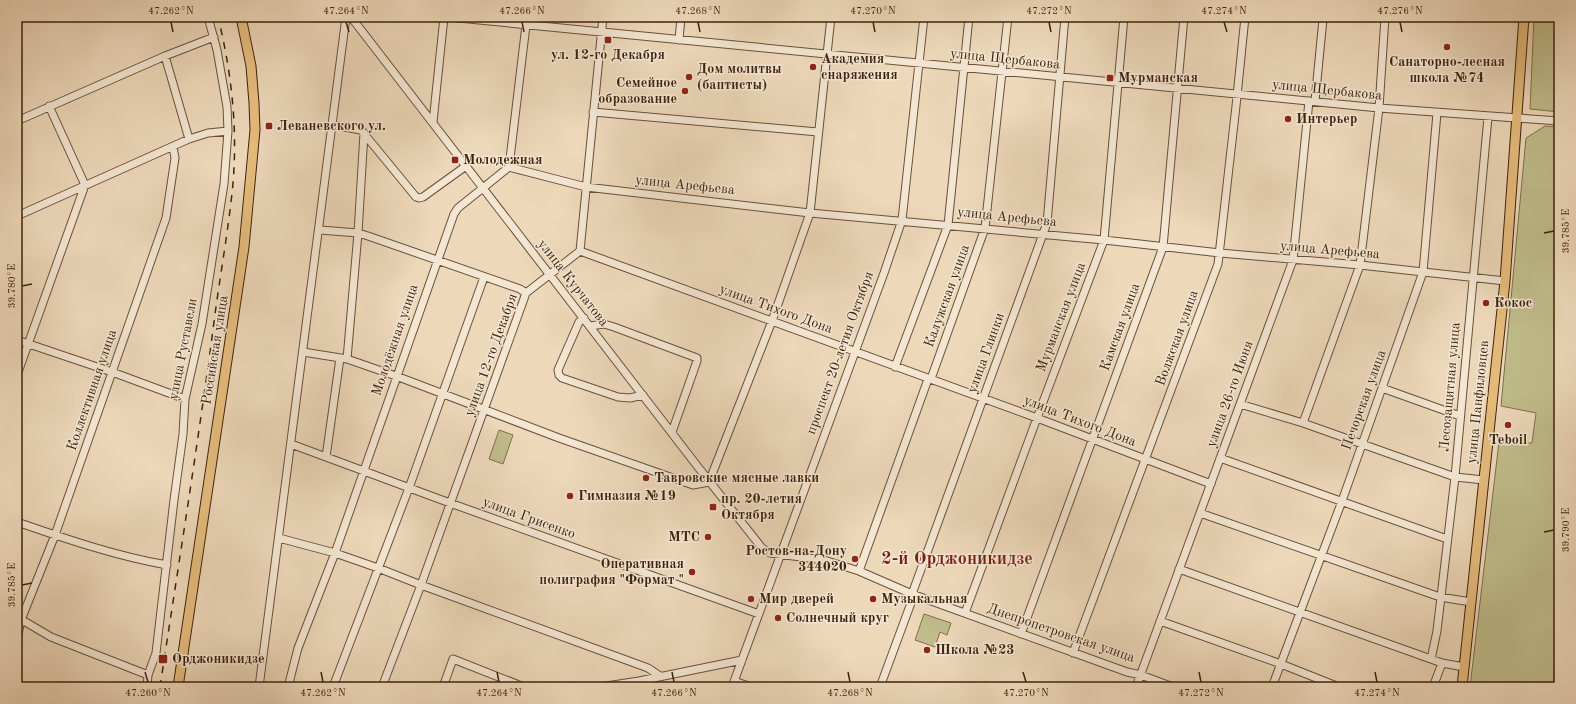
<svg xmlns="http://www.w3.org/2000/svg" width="1576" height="704" font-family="'Old Standard TT',serif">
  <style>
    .green { fill: #c0bc8b; stroke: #806f4c }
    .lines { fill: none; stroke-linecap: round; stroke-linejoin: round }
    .minor-casing { stroke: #6a5038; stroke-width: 9 }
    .major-casing { stroke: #3f220d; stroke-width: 11 }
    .minor { stroke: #f3e6d2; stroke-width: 7 }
    .major { stroke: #e6bc7d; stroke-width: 9 }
    .rail { stroke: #3f220d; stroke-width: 1.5; stroke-dasharray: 7 7; stroke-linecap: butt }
    .ticks { fill: none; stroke: #3f220d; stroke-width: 1.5 }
    .poi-dot { fill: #8f2418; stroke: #f3e6d2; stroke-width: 1.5 }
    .labels { text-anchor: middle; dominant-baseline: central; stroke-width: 3; stroke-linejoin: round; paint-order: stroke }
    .poi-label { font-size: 14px; font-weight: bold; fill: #3f220d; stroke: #f3e6d2; text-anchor: start }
    .street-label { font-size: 14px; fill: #3f220d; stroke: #f3e6d2 }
    .district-label { font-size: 18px; font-weight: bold; fill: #7a1f14; stroke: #f3e6d2 }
    .neatline { fill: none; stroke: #3f220d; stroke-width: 1.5 }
    .ticks-label { font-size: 10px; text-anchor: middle; fill: #3f220d }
  </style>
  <rect width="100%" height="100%" fill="#edd8ba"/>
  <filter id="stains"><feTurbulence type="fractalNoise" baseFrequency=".005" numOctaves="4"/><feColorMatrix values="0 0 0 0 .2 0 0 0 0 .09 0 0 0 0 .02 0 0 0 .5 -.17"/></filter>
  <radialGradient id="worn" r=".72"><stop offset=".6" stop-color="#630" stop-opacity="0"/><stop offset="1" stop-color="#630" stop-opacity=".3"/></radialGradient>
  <path class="green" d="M 1534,17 L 1559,17 L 1559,112 L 1530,109 Z
    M 1545,126 L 1559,127 L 1559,687 L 1470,687 L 1499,442 L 1532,443 L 1536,413 L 1501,406 L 1526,138 Z
    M 499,430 L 513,435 L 503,464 L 489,459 Z
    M 924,614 L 951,623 L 947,635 L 940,632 L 935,647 L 915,640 Z"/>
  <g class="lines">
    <g class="minor-casing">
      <path id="minor" d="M 351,17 L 698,467 L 762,548 L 770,553 L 824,560 L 859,571 L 912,594 L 1127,672 L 1141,675 L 1173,687
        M 448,17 L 1379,108 L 1559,121
        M 679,40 L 681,17
        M 165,56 L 189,139
        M 1315,101 L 1323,19
        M 593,112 L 818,132
        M 17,121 L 165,56 L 214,37
        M 433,122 L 444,17
        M 333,125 L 361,130 L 416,197 L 419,198 L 423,197 L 466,166
        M 509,167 L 586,187 L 810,213 L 1104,240 L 1220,253 L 1360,265 L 1505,281
        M 17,216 L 189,139 L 208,133 L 228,131
        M 320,230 L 358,233 L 368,236 L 520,289 L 526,293
        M 580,251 L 1037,418 L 1211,484
        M 584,318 L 579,322 L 558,370 L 559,375 L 562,378 L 618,397 L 630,398 L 643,395
        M 590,326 L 604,324 L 614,327 L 697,358 L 697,361 L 672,432
        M 17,340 L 112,372 L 185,399
        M 303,352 L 347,359 L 396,376 L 559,438 L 693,485 L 709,482 L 772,321 L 810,213 L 831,17
        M 347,359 L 358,233 L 364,133
        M 895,367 L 948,225 L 969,17
        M 17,375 L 85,185 L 49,106
        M 1382,388 L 1460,416
        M 1240,404 L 1303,423 L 1455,477 L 1484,480
        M 1303,423 L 1360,265 L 1379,108 L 1385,17
        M 291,444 L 450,503 L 759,614
        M 326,457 L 340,358
        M 1220,458 L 1447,539
        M 1200,513 L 1440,597 L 1471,602
        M 17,522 C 66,539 116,556 167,565
        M 279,538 L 335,553 L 378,568 L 421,585 L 648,668 L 660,676
        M 1179,569 L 1442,663 L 1464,667
        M 859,571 L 927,382 L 932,376 L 985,228 L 1008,17
        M 965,613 L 1037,418 L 1104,240 L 1124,17
        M 17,617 L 51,637 L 148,675
        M 1160,621 L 1281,664 L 1339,687
        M 1021,634 L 1163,247 L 1184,17
        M 17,639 L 21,620 L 55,535 L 166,218 L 175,158 L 173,147
        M 1073,653 L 1218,264 L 1236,106 L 1245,17
        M 1431,659 L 1437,631 L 1455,477 L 1488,117
        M 17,679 L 17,687
        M 734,681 L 751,687
        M 147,687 L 148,675 L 156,653 L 174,500 L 183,434 L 185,399 L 202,324 L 224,184 L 228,131 L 227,107 L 217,50 L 208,17
        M 259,687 L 346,17
        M 288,687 L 298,648 L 335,553 L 454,214 L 458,208 L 509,167 L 527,17
        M 333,687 L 409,488 L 484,277
        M 382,687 L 421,585 L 526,293 L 580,251 L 603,17
        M 443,687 L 453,659 L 524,687
        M 600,687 L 639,681 L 742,660
        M 732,687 L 884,273 L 902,220 L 924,17
        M 880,687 L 911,603 L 912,594 L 1047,223 L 1065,17
        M 1136,687 L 1293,260 L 1309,101
        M 1272,687 L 1342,501 L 1423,272 L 1437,113
        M 1433,687 L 1442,663"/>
    </g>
    <g class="major-casing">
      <path id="major" d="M 178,687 L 244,247 L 255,130 L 254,103 L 251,66 L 241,17
        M 1462,687 L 1505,281 L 1524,17"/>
    </g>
    <use href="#minor" class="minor"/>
    <use href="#major" class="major"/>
    <path class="rail" d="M 160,687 C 178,568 197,450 213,330 C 218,288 226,245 231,202 C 239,140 233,78 218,17"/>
  </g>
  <path class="ticks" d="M 171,22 L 173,32M 346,22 L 349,32M 522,22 L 524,32M 698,22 L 700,32M 873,22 L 875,32M 1049,22 L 1051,32M 1224,22 L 1227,32M 1400,22 L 1402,32M 1544,233 L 1554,231M 22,286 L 32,284M 1544,532 L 1554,530M 22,585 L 32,583M 145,672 L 148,682M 321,672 L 323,682M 497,672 L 499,682M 672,672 L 674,682M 848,672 L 850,682M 1023,672 L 1026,682M 1199,672 L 1201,682M 1375,672 L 1377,682"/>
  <g class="poi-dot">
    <rect x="604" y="36" width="8" height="8" rx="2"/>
    <circle cx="1447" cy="47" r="4"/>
    <circle cx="813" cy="67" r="4"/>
    <circle cx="689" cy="77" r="4"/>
    <rect x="1106" y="74" width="8" height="8" rx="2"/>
    <circle cx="685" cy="91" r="4"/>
    <circle cx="1288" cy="119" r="4"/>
    <rect x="265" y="122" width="8" height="8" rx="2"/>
    <rect x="451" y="156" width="8" height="8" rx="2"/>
    <circle cx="1486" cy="303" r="4"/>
    <circle cx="1508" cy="425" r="4"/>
    <circle cx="646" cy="478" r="4"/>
    <circle cx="570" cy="496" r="4"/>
    <rect x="709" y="503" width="8" height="8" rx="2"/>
    <circle cx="708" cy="537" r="4"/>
    <circle cx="855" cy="559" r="4"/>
    <circle cx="692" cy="572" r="4"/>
    <circle cx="751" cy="599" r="4"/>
    <circle cx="873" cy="599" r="4"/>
    <circle cx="778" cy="618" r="4"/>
    <circle cx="927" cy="650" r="4"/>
    <rect x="158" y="654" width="10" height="10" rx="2"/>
  </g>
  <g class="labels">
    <g class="poi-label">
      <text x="608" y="55" text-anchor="middle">ул. 12-го Декабря</text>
      <text x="821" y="59">Академия<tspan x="821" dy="16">снаряжения</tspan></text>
      <text x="1447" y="62" text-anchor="middle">Санаторно-лесная<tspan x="1447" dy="16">школа №74</tspan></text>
      <text x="697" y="69">Дом молитвы<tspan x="697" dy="16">(баптисты)</tspan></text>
      <text x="1118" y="78">Мурманская</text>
      <text x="677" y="83" text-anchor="end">Семейное<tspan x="677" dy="16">образование</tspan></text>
      <text x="1296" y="119">Интерьер</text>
      <text x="277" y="126">Леваневского ул.</text>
      <text x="463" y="160">Молодежная</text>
      <text x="1494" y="303">Кокос</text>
      <text x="1508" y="440" text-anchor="middle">Teboil</text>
      <text x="654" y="478">Тавровские мясные лавки</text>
      <text x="578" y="496">Гимназия №19</text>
      <text x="721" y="499">пр. 20-летия<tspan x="721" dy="16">Октября</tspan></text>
      <text x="700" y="537" text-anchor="end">МТС</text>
      <text x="847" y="551" text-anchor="end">Ростов-на-Дону<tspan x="847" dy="16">344020</tspan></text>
      <text x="684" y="564" text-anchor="end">Оперативная<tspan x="684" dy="16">полиграфия "Формат "</tspan></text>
      <text x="759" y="599">Мир дверей</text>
      <text x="881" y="599">Музыкальная</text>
      <text x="786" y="618">Солнечный круг</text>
      <text x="935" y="650">Школа №23</text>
      <text x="172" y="659">Орджоникидзе</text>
    </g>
    <g class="street-label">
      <text transform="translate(1005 59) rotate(6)">улица Щербакова</text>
      <text transform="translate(1327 90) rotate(6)">улица Щербакова</text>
      <text transform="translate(685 185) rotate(6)">улица Арефьева</text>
      <text transform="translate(1007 217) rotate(6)">улица Арефьева</text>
      <text transform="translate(1330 250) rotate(5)">улица Арефьева</text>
      <text transform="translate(573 283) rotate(52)">улица Курчатова</text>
      <text transform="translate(947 296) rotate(-70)">Калужская улица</text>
      <text transform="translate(776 309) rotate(20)">улица Тихого Дона</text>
      <text transform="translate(1061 317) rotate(-69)">Мурманская улица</text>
      <text transform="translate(1120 327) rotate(-70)">Камская улица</text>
      <text transform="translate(1177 338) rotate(-70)">Волжская улица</text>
      <text transform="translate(395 340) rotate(-71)">Молодёжная улица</text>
      <text transform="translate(183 349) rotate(-79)">улица Руставели</text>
      <text transform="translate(215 350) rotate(-81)">Российская улица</text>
      <text transform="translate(840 353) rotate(-70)">проспект 20-летия Октября</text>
      <text transform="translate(986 353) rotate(-70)">улица Глинки</text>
      <text transform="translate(491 355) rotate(-70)">улица 12-го Декабря</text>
      <text transform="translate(1450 387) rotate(-85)">Лесозащитная улица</text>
      <text transform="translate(92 390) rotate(-71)">Коллективная улица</text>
      <text transform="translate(1230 394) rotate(-70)">улица 26-го Июня</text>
      <text transform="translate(1364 400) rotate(-70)">Печорская улица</text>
      <text transform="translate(1478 402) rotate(-84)">улица Панфиловцев</text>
      <text transform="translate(1080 421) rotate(21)">улица Тихого Дона</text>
      <text transform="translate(529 518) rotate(20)">улица Грисенко</text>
      <text transform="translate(1061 633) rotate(19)">Днепропетровская улица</text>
    </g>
    <g class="district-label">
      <text x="957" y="559">2-й Орджоникидзе</text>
    </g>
  </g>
  <rect width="1576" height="704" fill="none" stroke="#edd8ba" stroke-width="44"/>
  <rect x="22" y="22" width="1532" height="660" class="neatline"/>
  <g class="ticks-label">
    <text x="171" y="14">47.262°N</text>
    <text x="346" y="14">47.264°N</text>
    <text x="522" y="14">47.266°N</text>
    <text x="698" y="14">47.268°N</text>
    <text x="873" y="14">47.270°N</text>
    <text x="1049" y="14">47.272°N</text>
    <text x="1224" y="14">47.274°N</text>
    <text x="1400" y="14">47.276°N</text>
    <text transform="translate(1565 231) rotate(-90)" y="4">39.785°E</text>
    <text transform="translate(11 286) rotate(-90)" y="4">39.780°E</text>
    <text transform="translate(1565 530) rotate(-90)" y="4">39.790°E</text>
    <text transform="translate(11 585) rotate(-90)" y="4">39.785°E</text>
    <text x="148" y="696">47.260°N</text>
    <text x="323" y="696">47.262°N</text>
    <text x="499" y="696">47.264°N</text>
    <text x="674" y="696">47.266°N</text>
    <text x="850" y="696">47.268°N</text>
    <text x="1026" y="696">47.270°N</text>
    <text x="1201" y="696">47.272°N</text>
    <text x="1377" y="696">47.274°N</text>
  </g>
  <rect width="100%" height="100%" filter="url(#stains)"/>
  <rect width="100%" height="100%" fill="url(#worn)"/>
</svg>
